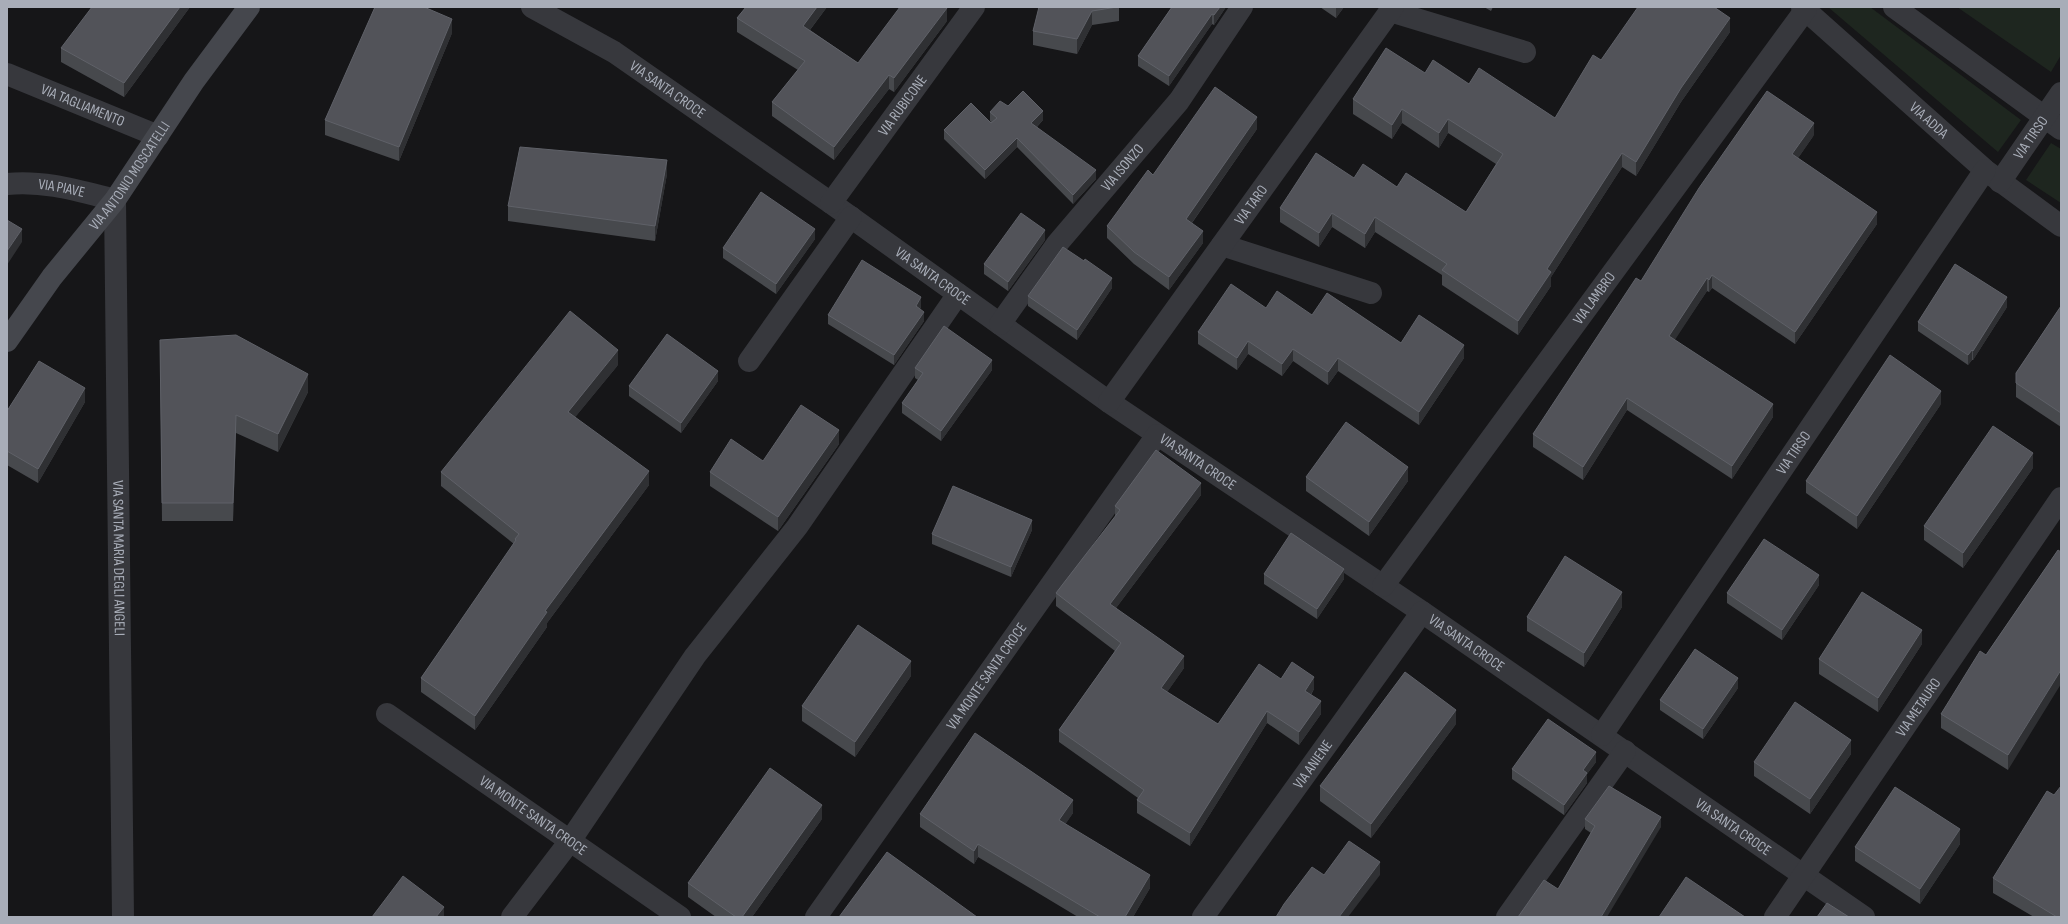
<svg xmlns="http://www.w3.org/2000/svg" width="2068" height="924" font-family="'Sofia Sans Condensed',sans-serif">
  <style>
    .green { fill: #1e261f }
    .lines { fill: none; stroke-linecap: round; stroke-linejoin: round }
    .street { stroke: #37383d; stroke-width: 22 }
    .secondary { stroke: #45474d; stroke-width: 22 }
    .wall { fill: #47494d }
    .shaded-wall { fill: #2f3033 }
    .building { fill: #525359; stroke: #5f6168 }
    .labels { text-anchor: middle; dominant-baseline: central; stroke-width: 3; stroke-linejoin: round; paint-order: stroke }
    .street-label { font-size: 15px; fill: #a8adb8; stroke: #111113 }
  </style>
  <rect width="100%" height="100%" fill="#161618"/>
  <path class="green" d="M 1828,7 L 1870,7 L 2021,120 L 1998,152 Z
    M 1957,7 L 2061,7 L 2061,55 L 2051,72 Z
    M 2051,143 L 2061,149 L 2061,203 L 2026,180 Z"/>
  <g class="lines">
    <g class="street">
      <path id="s1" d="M 532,7 L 614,52 L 831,203 L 1109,402 L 1422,612 L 1864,917"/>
      <path id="s2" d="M 1802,7 L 1985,170 L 2061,226"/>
      <path d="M 1894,7 L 2061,129"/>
      <path d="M 1390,11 L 1525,52"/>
      <path id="s3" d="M 7,74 L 158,136"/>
      <path id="s4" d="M 2000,182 L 2061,93"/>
      <path id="s5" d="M 7,184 C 44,180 79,191 115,200 L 123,917"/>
      <path id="s6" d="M 831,203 L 974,7"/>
      <path d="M 1222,245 L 1371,293"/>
      <path id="s7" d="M 1000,324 L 1057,244 L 1179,101 L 1242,7"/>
      <path d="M 749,361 L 851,217"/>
      <path id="s8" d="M 1109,402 L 1393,7"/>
      <path id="s9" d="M 1383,586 L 1806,9"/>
      <path id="s10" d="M 387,714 L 680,917"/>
      <path id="s11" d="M 1602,735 L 1985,170"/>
      <path d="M 512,917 L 570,841 L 695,656 L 797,527 L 958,294"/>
      <path id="s12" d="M 816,917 L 1157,435"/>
      <path id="s13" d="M 1203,917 L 1422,612"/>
      <path d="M 1507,917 L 1625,751"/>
      <path id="s14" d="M 1775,917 L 2061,498"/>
    </g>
    <path class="secondary" id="s15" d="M 7,341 L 52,277 L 115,200 L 194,81 L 249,7"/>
  </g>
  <path class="wall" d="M 190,7 L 124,97 L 61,62 L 61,48 Z
    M 746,7 L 827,7 L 810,30 L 858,63 L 947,21 L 894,92 L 889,89 L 834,160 L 772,116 L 772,102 L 798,70 L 737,32 L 737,18 Z
    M 1037,7 L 1119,7 L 1119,21 L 1092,25 L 1077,54 L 1033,45 L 1033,31 L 1039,10 Z
    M 1172,7 L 1226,7 L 1214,25 L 1212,24 L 1169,86 L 1138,66 L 1138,56 Z
    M 1320,7 L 1344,7 L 1336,18 Z
    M 1484,7 L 1493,7 L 1491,11 Z
    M 1730,32 L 1681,102 L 1636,176 L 1622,167 L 1551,277 L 1551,286 L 1518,335 L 1442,285 L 1442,275 L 1375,232 L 1365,248 L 1332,227 L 1319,247 L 1280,222 L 1280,208 L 1354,178 L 1397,187 L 1466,212 L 1496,164 L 1448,133 L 1439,148 L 1402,123 L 1392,139 L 1353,114 L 1353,99 L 1425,73 L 1469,84 L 1555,118 L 1601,60 Z
    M 452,33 L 399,161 L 325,135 L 325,120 Z
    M 1008,106 L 1043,120 L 1037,127 L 1096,179 L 1073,204 L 1017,147 L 985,179 L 944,139 L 944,130 L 991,123 L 992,123 L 990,121 L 990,112 Z
    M 1257,129 L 1192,223 L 1203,243 L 1169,290 L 1134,264 L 1107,238 L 1107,226 L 1153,175 Z
    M 1814,135 L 1798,158 L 1877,224 L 1795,344 L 1712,288 L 1709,292 L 1707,291 L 1674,340 L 1773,417 L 1732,479 L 1627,410 L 1583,480 L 1533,447 L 1533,434 L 1641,281 Z
    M 667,174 L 655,241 L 508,221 L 508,206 Z
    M 815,239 L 776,294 L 723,258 L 723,248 Z
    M 1045,240 L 1008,291 L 984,274 L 984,264 Z
    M 1112,288 L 1077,340 L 1028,306 L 1028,296 Z
    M 2061,306 L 2061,427 L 2016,397 L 2016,373 Z
    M 921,307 L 920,309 L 924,321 L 894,365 L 828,324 L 828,315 Z
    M 2007,307 L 1973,360 L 1972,360 L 1968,365 L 1918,331 L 1918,322 Z
    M 1266,308 L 1312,315 L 1401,343 L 1464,358 L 1419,425 L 1338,371 L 1328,385 L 1293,361 L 1282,376 L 1248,354 L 1237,370 L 1198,344 L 1198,332 Z
    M 160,340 L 308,392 L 278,452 L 236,433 L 233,521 L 162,521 Z
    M 618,365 L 575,417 L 649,485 L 547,623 L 547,627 L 475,730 L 421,692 L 421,678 L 514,544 L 441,486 L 441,472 Z
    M 915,368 L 992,370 L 941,441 L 902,413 L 902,403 L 918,380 L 915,378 Z
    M 718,381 L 681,433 L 629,396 L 629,386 Z
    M 85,402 L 38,483 L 7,465 L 7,411 Z
    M 1941,404 L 1857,529 L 1806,493 L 1806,481 Z
    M 839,444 L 778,531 L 710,486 L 710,472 Z
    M 2033,468 L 1963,568 L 1924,540 L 1924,526 Z
    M 1306,477 L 1408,481 L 1369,536 L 1306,491 Z
    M 1201,495 L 1116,608 L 1184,668 L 1167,692 L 1218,724 L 1281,679 L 1314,689 L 1311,695 L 1321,714 L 1299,745 L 1267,723 L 1190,846 L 1137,813 L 1137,800 L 1138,798 L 1059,742 L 1059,730 L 1115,651 L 1056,606 L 1056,593 L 1115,517 L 1115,506 Z
    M 1032,530 L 1011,577 L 932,544 L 932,534 Z
    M 2058,550 L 2008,770 L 1941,728 L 1941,714 L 1986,655 Z
    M 1264,574 L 1344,579 L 1317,619 L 1264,584 Z
    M 1819,585 L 1782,640 L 1727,603 L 1727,593 Z
    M 1622,607 L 1584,667 L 1527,631 L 1527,617 Z
    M 1922,644 L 1878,712 L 1819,674 L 1819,659 Z
    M 911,676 L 855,757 L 802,721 L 802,706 Z
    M 1738,688 L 1703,739 L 1660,710 L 1660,700 Z
    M 1456,724 L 1371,838 L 1320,801 L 1320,786 Z
    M 1851,754 L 1810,814 L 1754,776 L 1754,762 Z
    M 1596,762 L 1587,774 L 1587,783 L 1564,815 L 1512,779 L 1512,769 Z
    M 1073,813 L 1065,824 L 1150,888 L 1133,917 L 1078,917 L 978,857 L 974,864 L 920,827 L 920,814 Z
    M 822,819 L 752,917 L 716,917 L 688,897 L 688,883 Z
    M 1585,819 L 1661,827 L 1558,889 L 1591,833 L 1585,829 Z
    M 1960,844 L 1920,904 L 1855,861 L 1855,847 Z
    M 1993,878 L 2061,917 L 2034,917 L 1993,893 Z"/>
  <path class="shaded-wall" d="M 180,7 L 190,7 L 124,97 L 124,83 Z
    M 817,7 L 827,7 L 803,39 L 803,26 Z
    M 1220,7 L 1226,7 L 1214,25 L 1214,15 Z
    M 1337,7 L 1344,7 L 1336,18 L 1336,8 Z
    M 947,8 L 947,21 L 894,92 L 894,78 Z
    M 1092,11 L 1092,25 L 1077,54 L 1077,39 Z
    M 1212,14 L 1212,24 L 1169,86 L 1169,76 Z
    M 1730,18 L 1730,32 L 1681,102 L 1636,176 L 1636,162 L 1681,88 Z
    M 452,19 L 452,33 L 399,161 L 399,147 Z
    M 889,75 L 889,89 L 834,160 L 834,147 Z
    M 1402,109 L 1402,123 L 1392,139 L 1392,125 Z
    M 1043,111 L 1043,120 L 1031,133 L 1031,123 Z
    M 1257,117 L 1257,129 L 1186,231 L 1186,219 Z
    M 1448,119 L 1448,133 L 1439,148 L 1439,133 Z
    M 1814,123 L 1814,135 L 1792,167 L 1792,154 Z
    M 1017,138 L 1017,147 L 985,179 L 985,170 Z
    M 1622,153 L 1622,167 L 1551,277 L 1551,286 L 1518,335 L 1518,321 L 1547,269 Z
    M 667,160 L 667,174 L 655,241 L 655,226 Z
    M 1096,170 L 1096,179 L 1073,204 L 1073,195 Z
    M 1877,212 L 1877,224 L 1795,344 L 1795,332 Z
    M 1332,213 L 1332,227 L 1319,247 L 1319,233 Z
    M 1375,217 L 1375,232 L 1365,248 L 1365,234 Z
    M 22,229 L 22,242 L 7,265 L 7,251 Z
    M 815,229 L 815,239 L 776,294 L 776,284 Z
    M 1045,230 L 1045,240 L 1008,291 L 1008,282 Z
    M 1203,231 L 1203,243 L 1169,290 L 1169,277 Z
    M 1712,275 L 1712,288 L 1709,292 L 1709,280 Z
    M 1112,278 L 1112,288 L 1077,340 L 1077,330 Z
    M 1707,278 L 1707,291 L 1669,349 L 1669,336 Z
    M 921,297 L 921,307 L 916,316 L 916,306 Z
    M 2007,297 L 2007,307 L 1973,360 L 1973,351 Z
    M 924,312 L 924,321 L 894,365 L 894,355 Z
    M 1248,341 L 1248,354 L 1237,370 L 1237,358 Z
    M 1464,345 L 1464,358 L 1419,425 L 1419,412 Z
    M 1293,349 L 1293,361 L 1282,376 L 1282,364 Z
    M 618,350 L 618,365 L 568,426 L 568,412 Z
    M 1972,350 L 1972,360 L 1968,365 L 1968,355 Z
    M 1338,358 L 1338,371 L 1328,385 L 1328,372 Z
    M 992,360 L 992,370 L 941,441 L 941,431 Z
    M 718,371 L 718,381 L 681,433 L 681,423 Z
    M 308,374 L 308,392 L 278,452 L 278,434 Z
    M 85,388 L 85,402 L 38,483 L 38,469 Z
    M 1941,391 L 1941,404 L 1857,529 L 1857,516 Z
    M 1627,398 L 1627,410 L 1583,480 L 1583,467 Z
    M 1773,404 L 1773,417 L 1732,479 L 1732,466 Z
    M 236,415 L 236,433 L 233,521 L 233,503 Z
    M 839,430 L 839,444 L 778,531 L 778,517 Z
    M 2033,453 L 2033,468 L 1963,568 L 1963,553 Z
    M 1408,467 L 1408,481 L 1369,536 L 1369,522 Z
    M 649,471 L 649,485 L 547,623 L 547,627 L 475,730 L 475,716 L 545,611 Z
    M 1201,483 L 1201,495 L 1110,616 L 1110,604 Z
    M 1032,520 L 1032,530 L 1011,577 L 1011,567 Z
    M 1344,569 L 1344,579 L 1317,619 L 1317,609 Z
    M 1819,575 L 1819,585 L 1782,640 L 1782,630 Z
    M 1622,592 L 1622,607 L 1584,667 L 1584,653 Z
    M 1922,630 L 1922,644 L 1878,712 L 1878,698 Z
    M 1184,656 L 1184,668 L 1161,701 L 1161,688 Z
    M 911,661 L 911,676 L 855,757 L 855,742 Z
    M 2061,670 L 2061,684 L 2008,770 L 2008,755 Z
    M 1314,677 L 1314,689 L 1305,703 L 1305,691 Z
    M 1738,678 L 1738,688 L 1703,739 L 1703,729 Z
    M 1321,701 L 1321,714 L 1299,745 L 1299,732 Z
    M 1456,710 L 1456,724 L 1371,838 L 1371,824 Z
    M 1267,711 L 1267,723 L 1190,846 L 1190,833 Z
    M 1851,740 L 1851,754 L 1810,814 L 1810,799 Z
    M 1596,752 L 1596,762 L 1587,774 L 1587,783 L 1564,815 L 1564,805 L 1583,770 Z
    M 1073,800 L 1073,813 L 1059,834 L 1059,820 Z
    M 822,805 L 822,819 L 752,917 L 742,917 Z
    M 1661,817 L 1661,827 L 1607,917 L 1601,917 Z
    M 1960,829 L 1960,844 L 1920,904 L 1920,889 Z
    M 978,844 L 978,857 L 974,864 L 974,851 Z
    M 1380,862 L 1380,875 L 1348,917 L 1339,917 Z
    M 1150,875 L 1150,888 L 1133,917 L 1125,917 Z
    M 444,907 L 444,917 L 436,917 Z"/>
  <path class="building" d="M 92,7 L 180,7 L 124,83 L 61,48 Z
    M 375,7 L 424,7 L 452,19 L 399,147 L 325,120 Z
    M 746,7 L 817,7 L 803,26 L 858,63 L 900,7 L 945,7 L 947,8 L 894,78 L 889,75 L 834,147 L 772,102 L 805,61 L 737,18 Z
    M 1039,7 L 1117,7 L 1092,11 L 1077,39 L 1033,31 Z
    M 1172,7 L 1220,7 L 1214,15 L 1212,14 L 1169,76 L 1138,56 Z
    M 1638,7 L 1714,7 L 1730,18 L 1681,88 L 1636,162 L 1622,153 L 1547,269 L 1551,272 L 1518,321 L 1442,270 L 1447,264 L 1375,217 L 1365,234 L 1332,213 L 1319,233 L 1280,208 L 1316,153 L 1354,178 L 1363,164 L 1397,187 L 1406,173 L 1466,212 L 1503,154 L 1448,119 L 1439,133 L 1402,109 L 1392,125 L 1353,99 L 1386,48 L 1425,73 L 1433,60 L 1469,84 L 1479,68 L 1555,118 L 1593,55 L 1601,60 Z
    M 1215,87 L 1257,117 L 1186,219 L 1203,231 L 1169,277 L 1134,252 L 1107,226 L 1148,170 L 1153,175 Z
    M 1023,91 L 1043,111 L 1031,123 L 1096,170 L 1073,195 L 1017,138 L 985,170 L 944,130 L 971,103 L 991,123 L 997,118 L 990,112 L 1000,101 L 1008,106 Z
    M 1767,91 L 1814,123 L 1792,154 L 1877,212 L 1795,332 L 1712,275 L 1709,280 L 1707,278 L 1669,336 L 1773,404 L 1732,466 L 1627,398 L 1583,467 L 1533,434 L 1636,278 L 1641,281 L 1699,188 Z
    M 520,147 L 667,160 L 655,226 L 508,206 Z
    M 761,192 L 815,229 L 776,284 L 723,248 Z
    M 1021,213 L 1045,230 L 1008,282 L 984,264 Z
    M 7,220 L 22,229 L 7,251 Z
    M 1063,247 L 1084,261 L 1085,259 L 1112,278 L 1077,330 L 1028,296 Z
    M 862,260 L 921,297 L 916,306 L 924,312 L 894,355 L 828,315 Z
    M 1955,264 L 2007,297 L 1973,351 L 1972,350 L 1968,355 L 1918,322 Z
    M 1231,284 L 1266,308 L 1277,291 L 1312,315 L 1327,293 L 1401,343 L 1419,315 L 1464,345 L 1419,412 L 1338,358 L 1328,372 L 1293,349 L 1282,364 L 1248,341 L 1237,358 L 1198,332 Z
    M 2061,306 L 2061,413 L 2016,383 L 2016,373 Z
    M 570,311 L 618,350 L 568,412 L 649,471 L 545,611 L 547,612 L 475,716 L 421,678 L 516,540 L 515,539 L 519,534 L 441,472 Z
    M 944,326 L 992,360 L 941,431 L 902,403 L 923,373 L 915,368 Z
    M 667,334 L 718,371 L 681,423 L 629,386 Z
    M 236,335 L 308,374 L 278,434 L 236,415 L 233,503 L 162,503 L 160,340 Z
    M 1890,355 L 1941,391 L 1857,516 L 1806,481 Z
    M 39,361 L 85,388 L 38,469 L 7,451 L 7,411 Z
    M 801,405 L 839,430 L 778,517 L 710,472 L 731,439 L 763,461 Z
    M 1346,422 L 1408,467 L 1369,522 L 1306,477 Z
    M 1993,426 L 2033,453 L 1963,553 L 1924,526 Z
    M 1156,450 L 1201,483 L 1110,604 L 1184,656 L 1161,688 L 1218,724 L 1259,664 L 1281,679 L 1292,662 L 1314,677 L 1305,691 L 1321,701 L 1299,732 L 1267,711 L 1190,833 L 1137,800 L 1144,790 L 1059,730 L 1121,643 L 1056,593 L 1120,510 L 1115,506 Z
    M 953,486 L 1032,520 L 1011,567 L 932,534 Z
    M 1291,533 L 1344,569 L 1317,609 L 1264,574 Z
    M 1764,539 L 1819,575 L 1782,630 L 1727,593 Z
    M 2058,550 L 2061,552 L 2061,670 L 2008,755 L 1941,714 L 1980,651 L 1986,655 Z
    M 1565,556 L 1622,592 L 1584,653 L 1527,617 Z
    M 1862,592 L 1922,630 L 1878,698 L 1819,659 Z
    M 858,625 L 911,661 L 855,742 L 802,706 Z
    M 1695,649 L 1738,678 L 1703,729 L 1660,700 Z
    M 1405,672 L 1456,710 L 1371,824 L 1320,786 Z
    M 1795,702 L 1851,740 L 1810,799 L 1754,762 Z
    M 1548,719 L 1596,752 L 1583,770 L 1587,773 L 1564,805 L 1512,769 Z
    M 975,733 L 1073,800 L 1059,820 L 1150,875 L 1125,917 L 1100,917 L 978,844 L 974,851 L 920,814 Z
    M 770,768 L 822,805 L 742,917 L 736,917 L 688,883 Z
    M 1609,786 L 1661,817 L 1601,917 L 1518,917 L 1544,880 L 1558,889 L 1595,826 L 1585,819 Z
    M 2061,786 L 2061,917 L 2057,917 L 1993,878 L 2047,791 L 2054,795 Z
    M 1895,787 L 1960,829 L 1920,889 L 1855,847 Z
    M 1349,841 L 1380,862 L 1339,917 L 1276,917 L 1284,904 L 1312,867 L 1324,875 Z
    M 887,852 L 977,917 L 839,917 Z
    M 403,876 L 444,907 L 436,917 L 372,917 Z
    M 1686,877 L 1745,917 L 1659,917 Z
    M 1827,903 L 1849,917 L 1817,917 Z"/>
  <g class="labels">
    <g class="street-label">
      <text stroke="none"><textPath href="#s1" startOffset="159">VIA SANTA CROCE</textPath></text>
      <text stroke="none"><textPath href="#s3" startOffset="82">VIA TAGLIAMENTO</textPath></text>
      <text stroke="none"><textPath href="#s6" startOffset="121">VIA RUBICONE</textPath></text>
      <text stroke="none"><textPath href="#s2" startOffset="170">VIA ADDA</textPath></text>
      <text stroke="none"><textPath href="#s4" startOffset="54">VIA TIRSO</textPath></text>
      <text stroke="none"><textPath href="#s7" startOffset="199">VIA ISONZO</textPath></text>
      <text stroke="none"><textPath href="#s15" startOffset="206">VIA ANTONIO MOSCATELLI</textPath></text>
      <text stroke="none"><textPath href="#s5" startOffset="55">VIA PIAVE</textPath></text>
      <text stroke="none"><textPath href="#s8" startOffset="243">VIA TARO</textPath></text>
      <text stroke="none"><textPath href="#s1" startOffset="483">VIA SANTA CROCE</textPath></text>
      <text stroke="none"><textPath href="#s9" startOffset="357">VIA LAMBRO</textPath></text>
      <text stroke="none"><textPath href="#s11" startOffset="341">VIA TIRSO</textPath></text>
      <text stroke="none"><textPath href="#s1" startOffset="807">VIA SANTA CROCE</textPath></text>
      <text stroke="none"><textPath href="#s5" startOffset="468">VIA SANTA MARIA DEGLI ANGELI</textPath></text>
      <text stroke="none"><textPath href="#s1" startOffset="1131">VIA SANTA CROCE</textPath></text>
      <text stroke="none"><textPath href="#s12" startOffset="295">VIA MONTE SANTA CROCE</textPath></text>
      <text stroke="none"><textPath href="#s14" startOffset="254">VIA METAURO</textPath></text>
      <text stroke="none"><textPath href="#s13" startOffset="188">VIA ANIENE</textPath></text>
      <text stroke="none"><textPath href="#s10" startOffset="178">VIA MONTE SANTA CROCE</textPath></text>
      <text stroke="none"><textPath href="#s1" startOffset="1455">VIA SANTA CROCE</textPath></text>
    </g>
  </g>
  <rect width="2068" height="924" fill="none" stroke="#a8adb8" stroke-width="16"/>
</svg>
